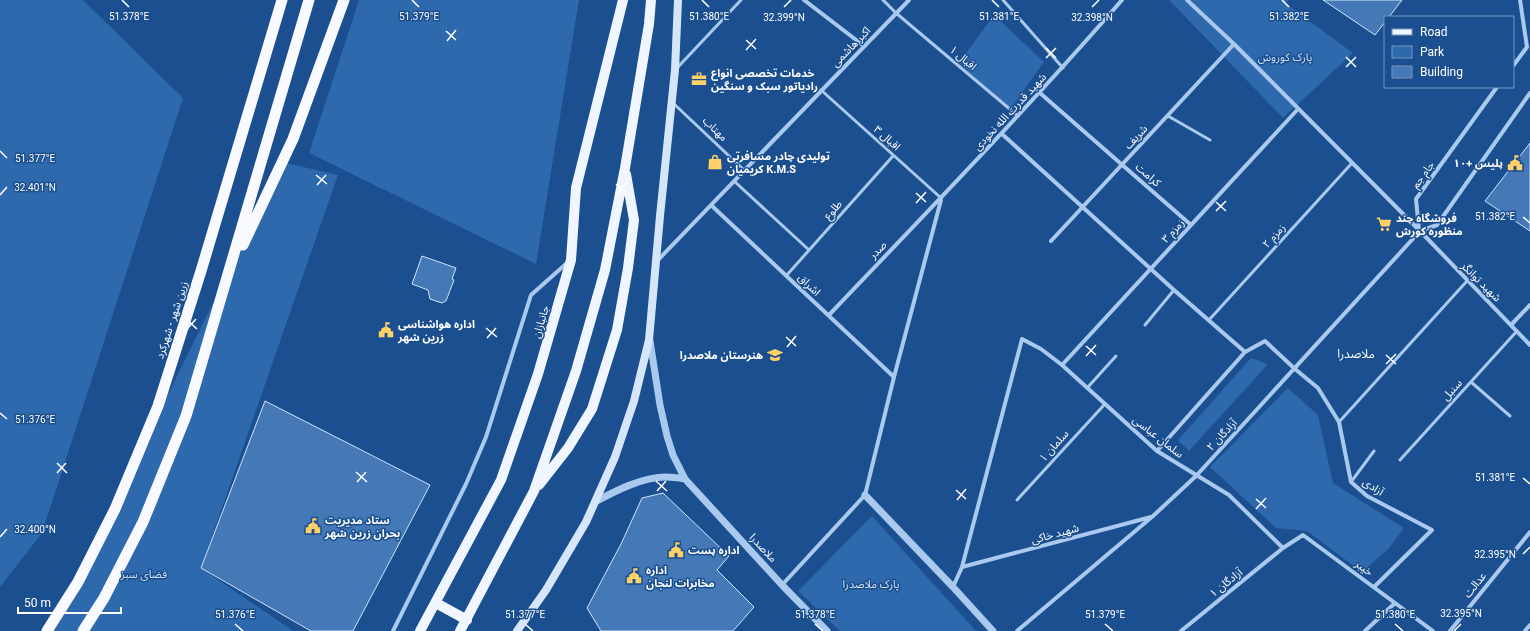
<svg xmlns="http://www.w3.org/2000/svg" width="1530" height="631" font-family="Roboto,'Noto Sans Arabic',sans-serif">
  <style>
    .green { fill: #2e69ad }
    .building { fill: #4478b7; stroke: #cfe3fa }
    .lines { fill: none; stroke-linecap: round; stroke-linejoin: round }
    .service { stroke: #a9c9ee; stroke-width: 3 }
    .minor { stroke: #a9c9ee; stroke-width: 4 }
    .tertiary { stroke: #a9c9ee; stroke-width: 7 }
    .secondary { stroke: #d6e6fa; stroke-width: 8 }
    .primary { stroke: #f0f6ff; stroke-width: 10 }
    .trunk { stroke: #f8faff; stroke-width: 11 }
    .ticks { fill: none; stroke: #fff; stroke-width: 1.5 }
    .labels { text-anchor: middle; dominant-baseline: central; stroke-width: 3; stroke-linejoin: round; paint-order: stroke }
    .street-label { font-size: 11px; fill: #fff; stroke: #1b4f8f }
    .park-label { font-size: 11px; fill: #cfe3fa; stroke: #1b4f8f }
    .poi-label { font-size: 11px; font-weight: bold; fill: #fff; stroke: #1b4f8f; text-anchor: start }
    .neighbourhood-label { font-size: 12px; fill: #fff; stroke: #1b4f8f }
    .ticks-label { font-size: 10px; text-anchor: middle; fill: #fff; stroke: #1b4f8f; stroke-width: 3; stroke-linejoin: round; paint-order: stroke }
  </style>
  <rect width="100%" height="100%" fill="#1b4f8f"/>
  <path class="green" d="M 0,0 L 83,0 L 183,98 L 42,533 L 0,587 Z
    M 359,0 L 579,0 L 536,264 L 309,153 Z
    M 1169,0 L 1288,0 L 1286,4 L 1353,53 L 1283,118 Z
    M 994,15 L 1044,62 L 1010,110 L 959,63 Z
    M 282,162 L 338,175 L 201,568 L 293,631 L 52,631 Z
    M 1251,358 L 1268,364 L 1189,451 L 1178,440 Z
    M 1288,388 L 1318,415 L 1333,483 L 1404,528 L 1389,548 L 1362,572 L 1307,531 L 1276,528 L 1210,467 Z
    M 872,516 L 976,631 L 840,631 L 798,591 Z"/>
  <path class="building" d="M 1323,0 L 1402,0 L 1389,17 L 1385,17 L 1385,22 L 1375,35 Z
    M 1530,143 L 1530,231 L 1485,201 Z
    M 422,256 L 456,268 L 452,279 L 454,280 L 446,301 L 442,303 L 430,299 L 428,290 L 412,284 Z
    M 265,401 L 430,485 L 353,631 L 311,631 L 201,568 Z
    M 663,493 L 729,556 L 717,570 L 754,607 L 733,631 L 601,631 L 587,608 L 621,544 L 642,498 Z"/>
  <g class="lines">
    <path class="service" d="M 883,0 L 896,13 L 1018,116
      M 1003,0 L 1063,68
      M 678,67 L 741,0
      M 821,90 L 941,198
      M 673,103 L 745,171
      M 1168,116 L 1210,140
      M 734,181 L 809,250
      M 786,276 L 893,156
      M 1209,320 L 1352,163
      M 1145,325 L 1174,290
      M 1471,382 L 1510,416
      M 1088,387 L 1116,356
      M 1339,422 L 1467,281
      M 1400,460 L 1517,331
      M 1351,482 L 1374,451
      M 1017,500 L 1104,405"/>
    <path class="minor" d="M 804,0 L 864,46
      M 1187,0 L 1234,44 L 1420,231 L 1530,345
      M 1520,0 L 1527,47
      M 1513,66 L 1527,47
      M 1040,93 L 1191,225
      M 1002,134 L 1174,290 L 1245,352
      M 712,206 L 894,377
      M 1419,230 L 1416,199 L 1497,87
      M 1051,241 L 1234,44
      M 657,261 L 909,0
      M 829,315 C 928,211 1028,108 1122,0
      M 1511,325 L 1530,305
      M 1062,365 L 1298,109
      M 1157,451 L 1245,352 L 1265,341 L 1295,369 L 1318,388 L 1339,422 L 1351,482 L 1367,496 L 1432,530 L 1374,587
      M 962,567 L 1151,517
      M 782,585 L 865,495 L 894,377 L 941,200
      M 953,587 L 962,567 L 1022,339 L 1041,349 L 1062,365 L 1157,451 L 1229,495 L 1283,548
      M 393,631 L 466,484 L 486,437 L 531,295 L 567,263
      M 1017,631 L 1153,516 L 1196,476 L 1420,231 L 1437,225 L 1530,93
      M 1181,631 L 1283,548 L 1303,535 L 1433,631
      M 1365,631 L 1395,603
      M 1450,631 L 1530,532
      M 1525,631 L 1530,625"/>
    <path class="tertiary" d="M 650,341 L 660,405 L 667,436 L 673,455 L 685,479 L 782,585 L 827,631
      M 865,495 L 953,587 L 993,631
      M 595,502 C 615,491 642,477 666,477 C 672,477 679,478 685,479"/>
    <path class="secondary" d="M 517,631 L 546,590 L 586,522 L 615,457 L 634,401 L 649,340 L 660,216 L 675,70 L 678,0"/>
    <path class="primary" d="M 539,485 L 568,448 L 592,409 L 617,330 L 628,268 L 634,220 L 626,174
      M 436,603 L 467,620
      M 420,631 L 501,480 L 538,374 L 571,260 L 576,188 L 623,0
      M 460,631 L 534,491 L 576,371 L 605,270 L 625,168 L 649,24 L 651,0"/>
    <path class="trunk" d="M 243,245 L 293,139 L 344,0
      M 47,631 L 78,582 L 115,509 L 158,406 L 201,271 L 282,0
      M 83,631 L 104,598 L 143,522 L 186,416 L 309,0"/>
  </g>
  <path class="ticks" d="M 122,0 L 129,7M 412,0 L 419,7M 702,0 L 709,7M 992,0 L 999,7M 1282,0 L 1289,7M 784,7 L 791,0M 1092,7 L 1099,0M 446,31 L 456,40M 746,40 L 756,49M 447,41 L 456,30M 1046,48 L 1056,58M 746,50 L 756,39M 1346,57 L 1356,67M 1046,58 L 1056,48M 1346,67 L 1356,57M 0,151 L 7,158M 316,175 L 327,184M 616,184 L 626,193M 317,185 L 326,175M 916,193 L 926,202M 617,194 L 626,183M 0,195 L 7,187M 1216,202 L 1226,211M 916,203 L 926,192M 1216,211 L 1226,201M 1523,217 L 1530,223M 186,319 L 197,329M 486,328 L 497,337M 187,329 L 196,319M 786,337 L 796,346M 487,338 L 496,328M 1086,346 L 1096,355M 787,347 L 796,336M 1386,355 L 1396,364M 1086,356 L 1096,345M 1386,364 L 1396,354M 0,413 L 7,419M 57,463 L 67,473M 356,472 L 367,482M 57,473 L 66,463M 1523,478 L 1530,484M 656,481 L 667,491M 357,482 L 366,472M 956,490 L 966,499M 657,491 L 666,481M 1256,499 L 1266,508M 957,500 L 966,489M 1256,509 L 1266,498M 0,537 L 7,529M 1523,554 L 1530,547M 235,624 L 243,631M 525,624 L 533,631M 815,624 L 823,631M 1105,624 L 1113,631M 1395,624 L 1403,631M 1454,631 L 1461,624"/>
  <defs>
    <g id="office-bare" transform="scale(1.2)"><path d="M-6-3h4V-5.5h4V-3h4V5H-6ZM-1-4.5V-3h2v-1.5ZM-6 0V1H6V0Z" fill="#ffd166" stroke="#1b4f8f" stroke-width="2.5" paint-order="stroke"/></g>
    <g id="shop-bare" transform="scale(1.2)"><path d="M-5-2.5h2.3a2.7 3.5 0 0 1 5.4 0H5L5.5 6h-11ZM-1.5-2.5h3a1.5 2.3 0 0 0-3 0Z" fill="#ffd166" stroke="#1b4f8f" stroke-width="2.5" paint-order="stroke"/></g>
    <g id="civic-bare" transform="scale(1.2)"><path d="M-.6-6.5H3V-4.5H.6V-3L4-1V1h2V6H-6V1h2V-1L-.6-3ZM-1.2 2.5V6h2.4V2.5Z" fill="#ffd166" stroke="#1b4f8f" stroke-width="2.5" paint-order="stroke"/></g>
    <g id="supermarket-bare" transform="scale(1.2)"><path d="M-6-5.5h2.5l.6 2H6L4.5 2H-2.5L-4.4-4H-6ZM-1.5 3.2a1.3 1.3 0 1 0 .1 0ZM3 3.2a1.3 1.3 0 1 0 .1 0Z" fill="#ffd166" stroke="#1b4f8f" stroke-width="2.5" paint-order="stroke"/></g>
    <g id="school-bare" transform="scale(1.2)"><path d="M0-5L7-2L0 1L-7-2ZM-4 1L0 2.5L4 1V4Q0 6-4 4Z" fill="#ffd166" stroke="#1b4f8f" stroke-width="2.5" paint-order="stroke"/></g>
  </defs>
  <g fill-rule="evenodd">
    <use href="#office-bare" x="699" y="79"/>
    <use href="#shop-bare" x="715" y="162"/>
    <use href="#civic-bare" x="1515" y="163"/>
    <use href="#supermarket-bare" x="1384" y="224"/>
    <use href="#civic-bare" x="386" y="330"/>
    <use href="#school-bare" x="775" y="355"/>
    <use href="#civic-bare" x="313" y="526"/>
    <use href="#civic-bare" x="676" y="550"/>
    <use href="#civic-bare" x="634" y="576"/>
  </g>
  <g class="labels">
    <g class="street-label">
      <text transform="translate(851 47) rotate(-46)">اکبر هاشمی</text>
      <text transform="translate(963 58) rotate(40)">اقبال ۱</text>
      <text transform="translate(1010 112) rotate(-47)">شهید قدرت الله نخودی</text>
      <text transform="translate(715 129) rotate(44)">مهتاب</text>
      <text transform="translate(1136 137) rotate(-47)">شریف</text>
      <text transform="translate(887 138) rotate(42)">اقبال ۳</text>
      <text transform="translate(1148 175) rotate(41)">کرامت</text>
      <text transform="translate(1423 175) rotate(-54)">جام جم</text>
      <text transform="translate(833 210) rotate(-48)">طلوع</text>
      <text transform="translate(1173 231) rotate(-47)">زمزم ۳</text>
      <text transform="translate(1274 236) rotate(-48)">زمزم ۲</text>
      <text transform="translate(878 250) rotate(-46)">صدر</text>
      <text transform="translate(1481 282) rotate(45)">شهید توانگر</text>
      <text transform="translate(809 285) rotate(43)">اشراق</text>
      <text transform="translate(172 320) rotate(-72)">زرین شهر - شهرکرد</text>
      <text transform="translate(541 322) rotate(-74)">جانبازان</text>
      <text transform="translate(1452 390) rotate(-48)">سنبل</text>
      <text transform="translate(1222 435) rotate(-47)">آزادگان ۲</text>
      <text transform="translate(1158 437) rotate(38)">سلمان عباسی</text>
      <text transform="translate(1054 446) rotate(-48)">سلمان ۱</text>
      <text transform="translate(1373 487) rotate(33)">آزادی</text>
      <text transform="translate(1055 534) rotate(-15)">شهید خاکی</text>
      <text transform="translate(763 548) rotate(47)">ملاصدرا</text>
      <text transform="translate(1364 568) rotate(36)">خیبر</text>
      <text transform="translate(1226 583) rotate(-39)">آزادگان ۱</text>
      <text transform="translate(1475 585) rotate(-51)">عدالت</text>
    </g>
    <g class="park-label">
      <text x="1285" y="57">پارک کوروش</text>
      <text x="144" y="574">فضای سبز</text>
      <text x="871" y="584">پارک ملاصدرا</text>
    </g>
    <g class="poi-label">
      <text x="711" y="73">خدمات تخصصی انواع<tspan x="711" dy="13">رادیاتور سبک و سنگین</tspan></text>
      <text x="727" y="156">تولیدی چادر مسافرتی<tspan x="727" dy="13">کریمیان K.M.S</tspan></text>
      <text x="1503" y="163" text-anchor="end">پلیس +۱۰</text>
      <text x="1396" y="218">فروشگاه چند<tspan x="1396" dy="13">منظوره کورش</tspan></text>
      <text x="398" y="324">اداره هواشناسی<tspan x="398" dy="13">زرین شهر</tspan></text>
      <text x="763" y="355" text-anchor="end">هنرستان ملاصدرا</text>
      <text x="325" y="520">ستاد مدیریت<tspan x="325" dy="13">بحران زرین شهر</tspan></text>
      <text x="688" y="550">اداره پست</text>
      <text x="646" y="570">اداره<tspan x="646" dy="13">مخابرات لنجان</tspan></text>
    </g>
    <g class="neighbourhood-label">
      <text x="1356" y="354">ملاصدرا</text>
    </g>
  </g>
  <g class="ticks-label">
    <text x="129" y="20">51.378°E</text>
    <text x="419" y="20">51.379°E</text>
    <text x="709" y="20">51.380°E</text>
    <text x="999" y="20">51.381°E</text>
    <text x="1289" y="20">51.382°E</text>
    <text x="784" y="21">32.399°N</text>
    <text x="1092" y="21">32.398°N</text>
    <text x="35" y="162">51.377°E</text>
    <text x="35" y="191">32.401°N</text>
    <text x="1495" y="220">51.382°E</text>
    <text x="35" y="423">51.376°E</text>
    <text x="1495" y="481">51.381°E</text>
    <text x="35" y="533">32.400°N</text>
    <text x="1495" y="558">32.395°N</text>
    <text x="1461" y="617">32.395°N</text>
    <text x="235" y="618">51.376°E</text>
    <text x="525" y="618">51.377°E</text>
    <text x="815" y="618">51.378°E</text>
    <text x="1105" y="618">51.379°E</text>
    <text x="1395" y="618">51.380°E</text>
  </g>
  <rect x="1384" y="16" width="130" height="72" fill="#1b4f8f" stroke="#7695bc"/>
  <rect x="1392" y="29" width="20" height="6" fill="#f0f6ff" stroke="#7695bc"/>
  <text x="1420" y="36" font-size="12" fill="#ffffff">Road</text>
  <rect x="1392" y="46" width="20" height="12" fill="#2e69ad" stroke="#7695bc"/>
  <text x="1420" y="56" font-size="12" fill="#ffffff">Park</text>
  <rect x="1392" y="66" width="20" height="12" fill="#4478b7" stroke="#7695bc"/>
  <text x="1420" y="76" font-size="12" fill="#ffffff">Building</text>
  <path d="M18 607v6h103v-6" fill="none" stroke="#ffffff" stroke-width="2"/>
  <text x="24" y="607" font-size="12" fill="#ffffff" stroke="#1b4f8f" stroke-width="3" paint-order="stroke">50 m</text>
</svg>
